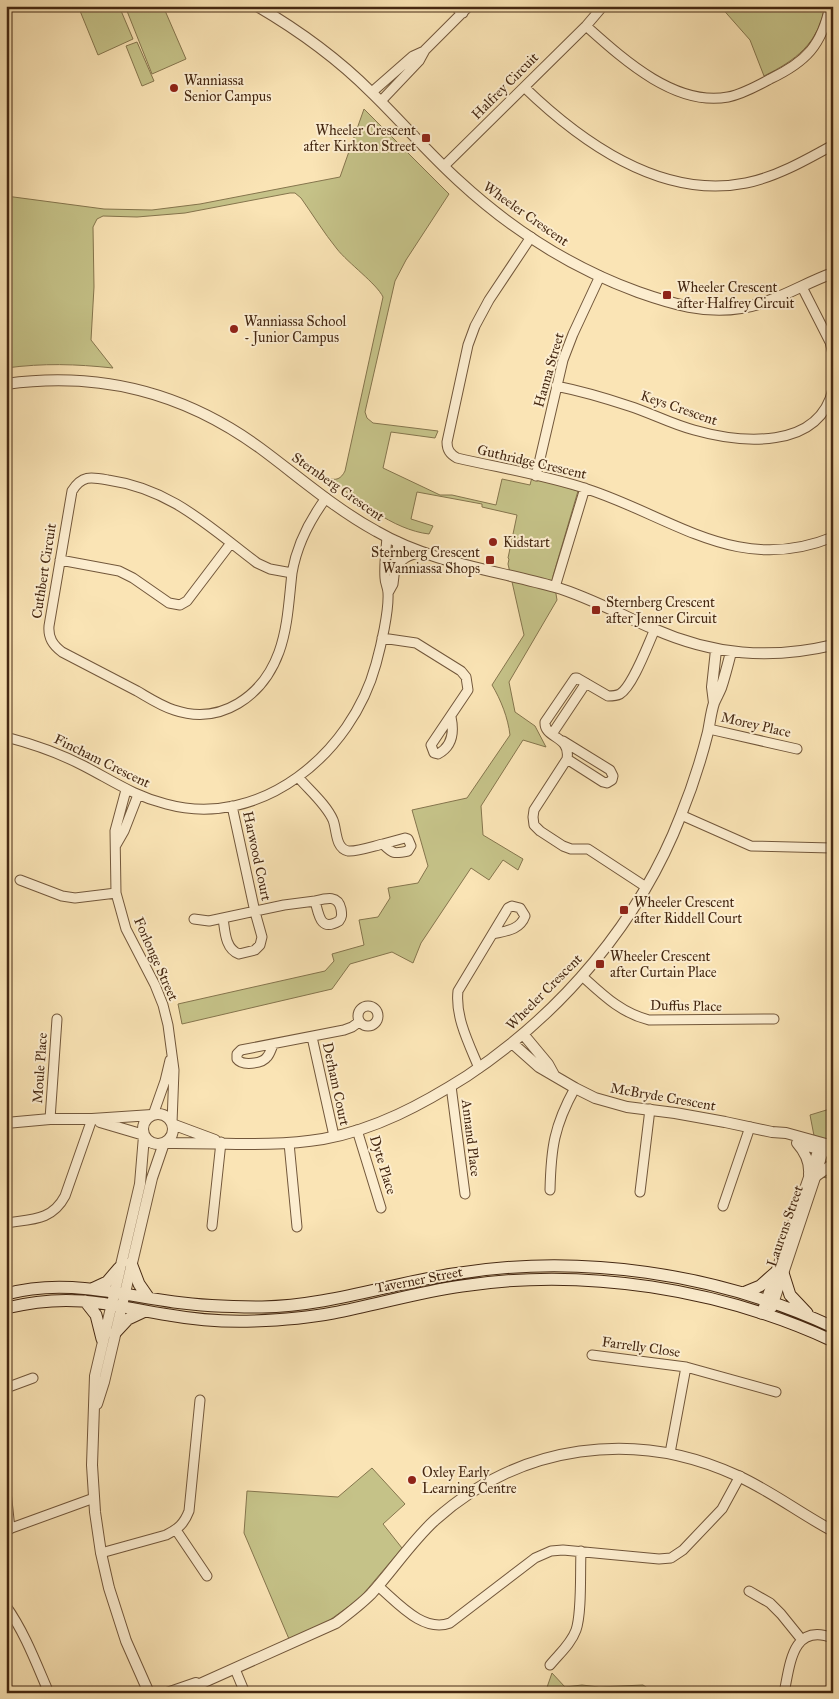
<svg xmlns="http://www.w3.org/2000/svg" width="839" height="1699" font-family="'IM FELL Great Primer',serif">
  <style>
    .green { fill: #c5c288; stroke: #85754d }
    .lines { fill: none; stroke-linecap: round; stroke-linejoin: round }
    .minor-casing { stroke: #72573b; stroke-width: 11 }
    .tertiary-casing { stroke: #72573b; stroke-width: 12 }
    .secondary-casing { stroke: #452812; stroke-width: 13 }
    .minor { stroke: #fcedcf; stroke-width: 9 }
    .tertiary { stroke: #fcedcf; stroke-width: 10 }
    .secondary { stroke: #fcedcf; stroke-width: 11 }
    .poi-dot { fill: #8f2418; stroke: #fcedcf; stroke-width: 2 }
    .labels { text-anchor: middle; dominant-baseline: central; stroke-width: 4; stroke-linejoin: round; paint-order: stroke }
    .poi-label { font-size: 14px; fill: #452812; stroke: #fcedcf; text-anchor: start }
    .street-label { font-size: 14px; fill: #452812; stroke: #fcedcf }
  </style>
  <rect width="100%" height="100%" fill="#fae4b5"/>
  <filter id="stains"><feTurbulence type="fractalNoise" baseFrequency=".004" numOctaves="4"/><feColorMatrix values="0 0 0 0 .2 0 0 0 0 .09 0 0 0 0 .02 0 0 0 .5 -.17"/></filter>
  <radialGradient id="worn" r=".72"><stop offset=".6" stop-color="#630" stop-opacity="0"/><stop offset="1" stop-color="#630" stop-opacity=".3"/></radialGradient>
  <path class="green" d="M 78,6 L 119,6 L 133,39 L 98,55 Z
    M 125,6 L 163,6 L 186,59 L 152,74 Z
    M 720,6 L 825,6 C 818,44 796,60 764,76 L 750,40 Z
    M 137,42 L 154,81 L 142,86 L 126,46 Z
    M 364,109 L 449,194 L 406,260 L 395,281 L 365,412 L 367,418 L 373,423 L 438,431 L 435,438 L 391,432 L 383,468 L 440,495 L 452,495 L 496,505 L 502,479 L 530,485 L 532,477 L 578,491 L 553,576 L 557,600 L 509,682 L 515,712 L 535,726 L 546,747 L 523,740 L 481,806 L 483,835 L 523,859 L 518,870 L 503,860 L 489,880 L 471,868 L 421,943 L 413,963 L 392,952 L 350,964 L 332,989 L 182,1024 L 178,1004 L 325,971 L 334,961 L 332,954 L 364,945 L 359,920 L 378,917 L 390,898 L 388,888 L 418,883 L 428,866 L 412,810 L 467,798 L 510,735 C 508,718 501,700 492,685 L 524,635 L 508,564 L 509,559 L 508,558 L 517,515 L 482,507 L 482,504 L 417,492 L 411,519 L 433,526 L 429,534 C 393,530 356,499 328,478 C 336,481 341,479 345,471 L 383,297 C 377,284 348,263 337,249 C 324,233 313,215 301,198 L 295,193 L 290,193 L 185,213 L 137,217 L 103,216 L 97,219 L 93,227 L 94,287 L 91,340 L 113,368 C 75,364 44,363 6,368 L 6,196 L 104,209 L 152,210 L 200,204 L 340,177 Z
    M 833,1108 L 833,1179 L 822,1177 L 810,1115 Z
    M 372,1468 L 405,1504 L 383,1524 L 402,1548 L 359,1599 L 327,1622 L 289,1639 L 244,1533 L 247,1491 L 338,1497 Z
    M 552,1673 L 565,1687 L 582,1685 L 599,1687 L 643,1685 L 655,1693 L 545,1693 Z"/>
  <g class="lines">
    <g class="minor-casing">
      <path id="minor" d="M 454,6 L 463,13
        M 586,26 C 623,59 675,107 728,97 C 743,94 757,86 770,79 C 806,62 822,45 830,6
        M 524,87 C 582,143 661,200 746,183 C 776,177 806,160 833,145
        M 372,92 L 413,56 L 424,51
        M 381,101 L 419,61 L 425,50 L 469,6
        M 444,166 L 586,26 L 603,6
        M 531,237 L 489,300 L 475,326 L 468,345 L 447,442 C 447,450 450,454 457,458 C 500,468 545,475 587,489 C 673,517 738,576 833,537
        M 802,287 L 830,342 L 833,354
        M 556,386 C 581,391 605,398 629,406 C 651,413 671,424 694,430 C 740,443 819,451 833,389
        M 536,476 L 563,360 L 573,334 L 600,276
        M 60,560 L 119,571 L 133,578 L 169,603 L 180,605 L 187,601 L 231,543
        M 292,573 C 289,599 288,627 279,652 C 263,696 221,726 174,710 C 161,706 149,698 137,691 C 112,678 87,665 62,652 C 53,645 48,638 49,626 L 72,491 C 82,475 91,477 108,480 C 171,489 208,526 257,563 L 270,569 L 292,573 C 297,544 309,521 326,498
        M 555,587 L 585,488
        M 388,593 L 393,584 L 398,542
        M 382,638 L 416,643 L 461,671 L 466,677 L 468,690 L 431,745 L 434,753 L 438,754 C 453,746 454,731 451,717
        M 709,729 L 797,749
        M 552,734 L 586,683
        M 6,737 C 33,744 59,753 84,766 C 113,781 134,796 166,804 C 261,830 352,753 376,664 C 381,646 389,611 388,593 C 388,588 385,583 385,578 C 384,565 386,551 387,537
        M 563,741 L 610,770 L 613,776 L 612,780 L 607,783 L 603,782 L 567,759
        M 298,777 C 309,790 326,804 333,820 C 337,830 335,848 348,851 C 356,852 374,846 383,844 C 393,854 394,854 408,851 L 411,846 L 408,839 L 405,838 L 383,844
        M 126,790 L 115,831 L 116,893 L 126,929 L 155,985 L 163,1005 L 168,1025 L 174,1070 L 172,1123
        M 681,815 L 751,846 L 831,848
        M 116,845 L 124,831 L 138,795
        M 20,880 L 62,896 L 75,898 L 116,893
        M 646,887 L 588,849 L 571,849 L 563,846 L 540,831 L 534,825 L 533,817 L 534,810 L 567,759 C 571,735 544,739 545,722 L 575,678 L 577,678 L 608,696 C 613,696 616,696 620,694 C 633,686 648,644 655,629
        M 223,918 C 225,931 225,949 239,954 L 255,950 L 260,945 L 262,937 L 255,912 L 232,806
        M 194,919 L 209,921 L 284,905 L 315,901 C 319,915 320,932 339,921 C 342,917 342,915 341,909 C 338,895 327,898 315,901
        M 582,976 C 603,995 621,1013 649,1020 L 774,1019
        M358 1016a10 10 0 1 1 20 0a10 10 0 1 1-20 0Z
        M 312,1037 L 334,1136
        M 273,1045 C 271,1049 270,1054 267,1057 C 262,1064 242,1066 237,1059 L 237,1054 L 241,1050 L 344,1030 L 352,1027 L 359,1022
        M 479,1068 C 469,1044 455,1017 458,991 L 508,908 L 512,906 L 520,908 L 525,916 C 520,930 506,931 493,934
        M 451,1086 L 465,1194
        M 153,1115 L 165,1081 L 170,1060
        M 50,1119 L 57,1019
        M 357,1130 L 381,1208
        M 289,1143 L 297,1227
        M 550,1190 C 551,1148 554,1126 575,1088
        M 640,1192 L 650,1109
        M 723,1206 L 750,1127
        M 6,1223 C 31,1219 52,1221 65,1196 L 92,1119
        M 212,1226 L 221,1142
        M 772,1308 L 816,1176 L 825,1145
        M 761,1314 L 819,1147
        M 592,1355 L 686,1367 L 776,1392
        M 6,1388 L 33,1378
        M 670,1453 L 686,1367
        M 6,1491 L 10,1529
        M 6,1530 L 94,1498
        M 176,1530 L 207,1576
        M 101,1553 L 166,1535 C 178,1529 184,1524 189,1511 L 200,1400
        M 378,1586 C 398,1603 423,1633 450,1623 L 535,1558 L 551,1551 L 563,1550 L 659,1559 L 671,1558 L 683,1550 L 722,1509 L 740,1476
        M 749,1591 L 770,1603 L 781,1614 L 802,1640
        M 6,1606 C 25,1633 36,1663 49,1693
        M 550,1665 C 559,1654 571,1644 576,1630 C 582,1613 580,1572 581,1551
        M 235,1669 L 245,1693
        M 784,1693 C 790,1665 792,1622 833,1638"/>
    </g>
    <g class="tertiary-casing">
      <path id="tertiary" d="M 257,6 C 298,30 337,58 371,92 C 401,121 428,153 459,181 C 511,229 572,268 638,292 C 672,304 705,314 741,308 C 775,303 802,284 833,273
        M 6,384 C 100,371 183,392 260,448 C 298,476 334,508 376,531 C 431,563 495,570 555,587 C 589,597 621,615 654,629 C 713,655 770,660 833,645
        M 394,571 C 399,559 408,554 421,552
        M 714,703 L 712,687 L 716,650
        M 523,1034 L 548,1064 L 554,1075
        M 512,1043 L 539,1067 L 575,1088 L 595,1098 L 627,1107 L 675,1113 L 725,1122 L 772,1132 L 786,1133 L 833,1146
        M143 1129a15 15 0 1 1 30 0a15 15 0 1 1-30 0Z
        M 100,1122 L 144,1135
        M 6,1123 L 50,1119 L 92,1119 L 152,1115
        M 172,1124 L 215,1140
        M 144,1136 L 140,1184 L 95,1376 L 92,1465 L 95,1512 L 101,1553 L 109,1588 L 126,1641 L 149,1693
        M 164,1143 C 217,1142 270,1148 323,1139 C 375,1130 423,1104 467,1076 C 562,1013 640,921 681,815 C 692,788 701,760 708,732 C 710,722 711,712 714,703 C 716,698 719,693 721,688 C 725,676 728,664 731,652
        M 797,1143 C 805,1152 810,1162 809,1174
        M 800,1144 L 833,1153
        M 816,1176 L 833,1164
        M 97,1404 L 104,1382 L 152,1178 L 164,1143
        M 167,1693 L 196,1683
        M 187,1693 L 202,1683 L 336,1623 C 348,1614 360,1605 371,1594 C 393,1570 411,1542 435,1520 C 520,1444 635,1428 738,1476 C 771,1491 801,1514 833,1531"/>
    </g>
    <g class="secondary-casing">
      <path id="secondary" d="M 131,1263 L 139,1284 L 148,1297
        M 783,1273 L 790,1295 L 807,1313
        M 92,1289 L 107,1282 L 119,1268
        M 743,1293 L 760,1286 L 777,1271
        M 6,1294 C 64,1278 116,1294 174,1302 C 203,1306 232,1307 262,1307 C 327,1306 389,1284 453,1274 C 580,1253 716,1273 833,1327
        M 85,1301 L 96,1315 L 102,1339
        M 6,1308 C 31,1302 56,1299 82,1301 C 111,1303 140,1311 169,1315 C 197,1320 226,1322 254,1321 C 280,1320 307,1318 333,1313 C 376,1305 418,1292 462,1286 C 584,1267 721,1289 833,1341
        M 114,1334 L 128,1319 L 145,1311"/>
    </g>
    <use href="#minor" class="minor"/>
    <use href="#tertiary" class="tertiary"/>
    <use href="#secondary" class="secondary"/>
  </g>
  <g class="poi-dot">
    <circle cx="174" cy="88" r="5"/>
    <rect x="421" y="133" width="10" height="10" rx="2.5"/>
    <rect x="662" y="290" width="10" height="10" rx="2.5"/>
    <circle cx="234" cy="329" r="5"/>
    <circle cx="493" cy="542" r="5"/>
    <rect x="485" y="555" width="10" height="10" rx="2.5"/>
    <rect x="591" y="605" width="10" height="10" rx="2.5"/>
    <rect x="619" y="905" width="10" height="10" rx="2.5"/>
    <rect x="595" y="959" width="10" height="10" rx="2.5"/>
    <circle cx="412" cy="1480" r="5"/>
  </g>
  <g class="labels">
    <g class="poi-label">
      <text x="184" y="80">Wanniassa<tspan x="184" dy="16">Senior Campus</tspan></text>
      <text x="416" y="130" text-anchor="end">Wheeler Crescent<tspan x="416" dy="16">after Kirkton Street</tspan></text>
      <text x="677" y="287">Wheeler Crescent<tspan x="677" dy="16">after Halfrey Circuit</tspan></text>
      <text x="244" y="321">Wanniassa School<tspan x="244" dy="16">- Junior Campus</tspan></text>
      <text x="503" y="542">Kidstart</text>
      <text x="480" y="552" text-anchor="end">Sternberg Crescent<tspan x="480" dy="16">Wanniassa Shops</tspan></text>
      <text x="606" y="602">Sternberg Crescent<tspan x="606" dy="16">after Jenner Circuit</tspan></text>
      <text x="634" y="902">Wheeler Crescent<tspan x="634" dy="16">after Riddell Court</tspan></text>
      <text x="610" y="956">Wheeler Crescent<tspan x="610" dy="16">after Curtain Place</tspan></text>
      <text x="422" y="1472">Oxley Early<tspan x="422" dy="16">Learning Centre</tspan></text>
    </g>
    <g class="street-label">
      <text transform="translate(505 86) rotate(-45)">Halfrey Circuit</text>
      <text transform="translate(526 214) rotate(35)">Wheeler Crescent</text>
      <text transform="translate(549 370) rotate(-74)">Hanna Street</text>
      <text transform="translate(679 408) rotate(19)">Keys Crescent</text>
      <text transform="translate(532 462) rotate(13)">Guthridge Crescent</text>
      <text transform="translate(338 487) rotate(35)">Sternberg Crescent</text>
      <text transform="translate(44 571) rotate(-81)">Cuthbert Circuit</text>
      <text transform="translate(756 725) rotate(13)">Morey Place</text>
      <text transform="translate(102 761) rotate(26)">Fincham Crescent</text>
      <text transform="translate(257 856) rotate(78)">Harwood Court</text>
      <text transform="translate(156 959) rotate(66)">Forlonge Street</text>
      <text transform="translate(544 992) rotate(-45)">Wheeler Crescent</text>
      <text transform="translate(686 1006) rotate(1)">Duffus Place</text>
      <text transform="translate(40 1068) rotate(-86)">Moule Place</text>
      <text transform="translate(336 1084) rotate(78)">Derham Court</text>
      <text transform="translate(663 1097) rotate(10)">McBryde Crescent</text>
      <text transform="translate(471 1138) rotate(83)">Annand Place</text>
      <text transform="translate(383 1165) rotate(73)">Dyte Place</text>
      <text transform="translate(785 1226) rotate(-71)">Laurens Street</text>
      <text transform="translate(419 1280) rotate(-11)">Taverner Street</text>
      <text transform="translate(641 1347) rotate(8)">Farrelly Close</text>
    </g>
  </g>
  <rect width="839" height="1699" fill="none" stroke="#fae4b5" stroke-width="25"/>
  <rect x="8" y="8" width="824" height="1684" fill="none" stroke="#452812" stroke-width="2.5"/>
  <rect x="12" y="12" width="814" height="1674" fill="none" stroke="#452812"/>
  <rect width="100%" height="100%" filter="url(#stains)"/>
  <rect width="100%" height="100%" fill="url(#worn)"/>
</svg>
